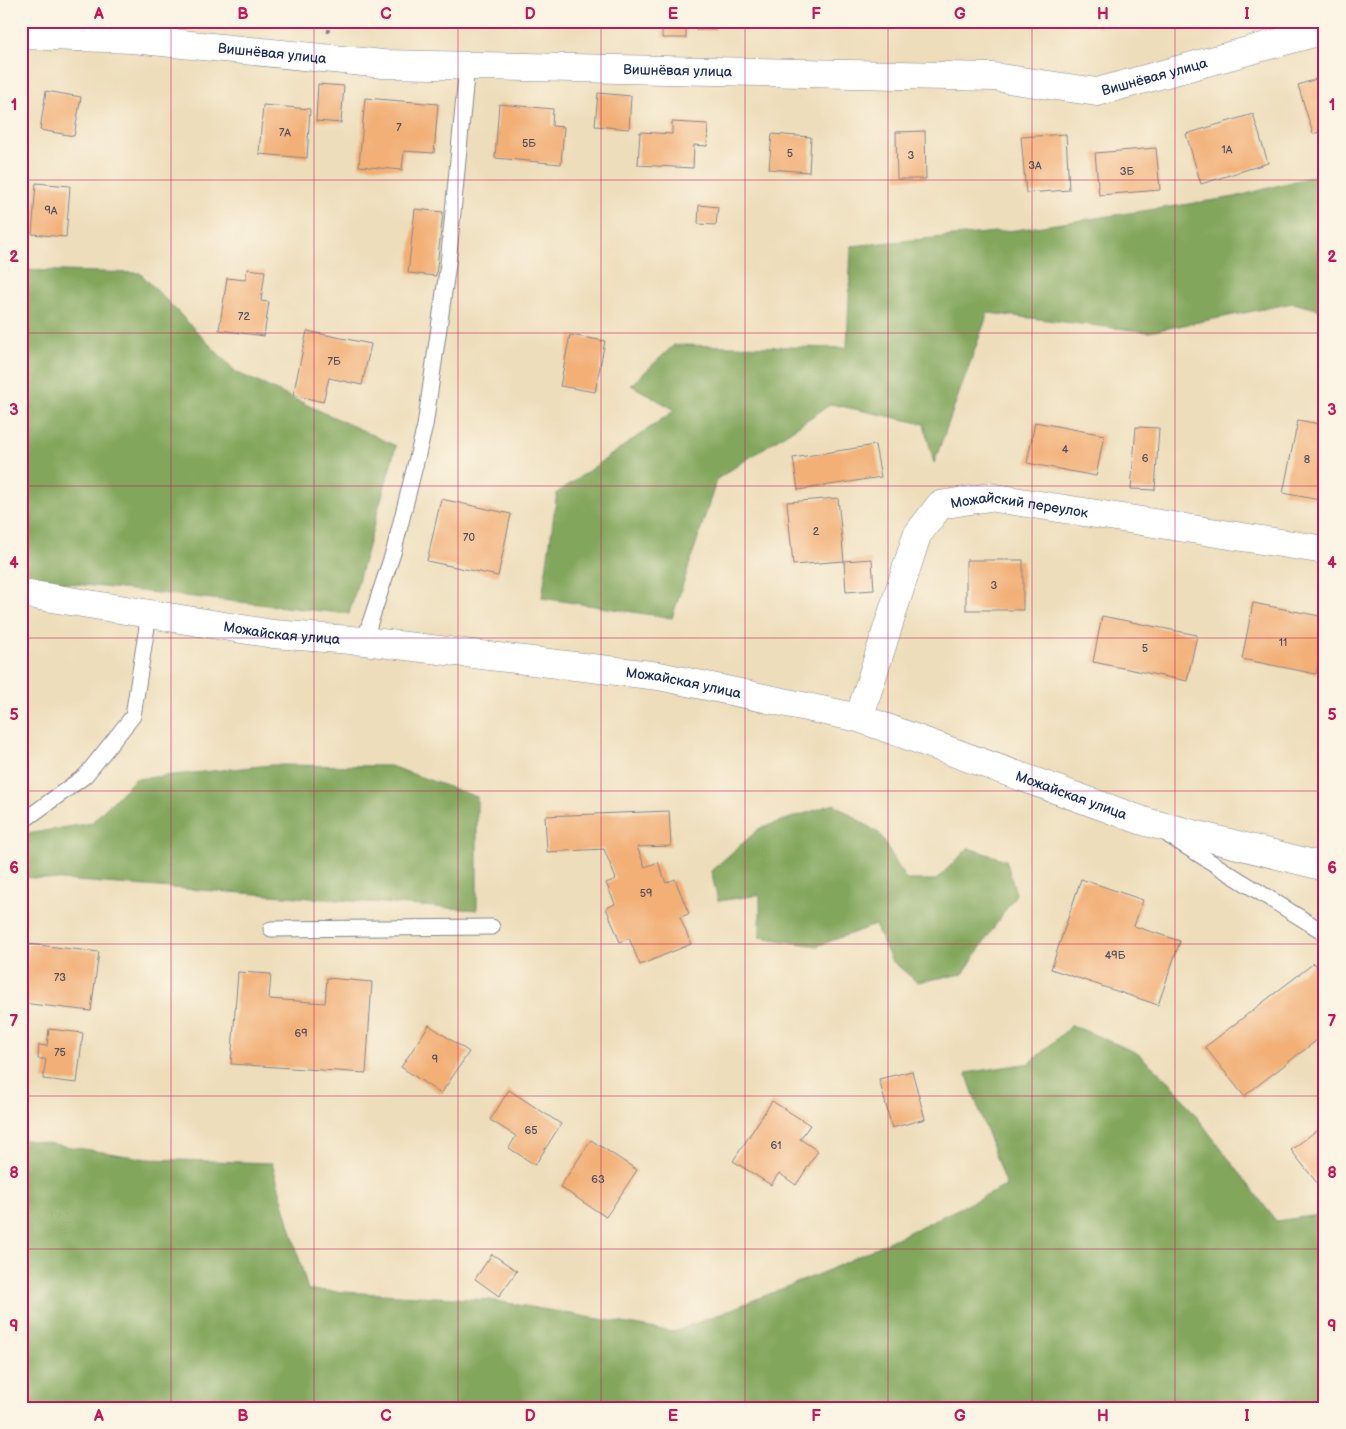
<svg xmlns="http://www.w3.org/2000/svg" width="1346" height="1429" font-family="'Balsamiq Sans',sans-serif">
  <style>
    .forest { fill: #82a65c; stroke: #4e6a5d }
    .building { fill: #f2af76 }
    .lines { fill: none; stroke-linecap: round; stroke-linejoin: round }
    .lane-casing { stroke: #84868c; stroke-width: 17 }
    .street-casing { stroke: #84868c; stroke-width: 29 }
    .secondary-casing { stroke: #84868c; stroke-width: 29 }
    .path { stroke: #84868c; stroke-width: 3; stroke-dasharray: 4 4; stroke-linecap: butt }
    .lane { stroke: #fff; stroke-width: 15 }
    .street { stroke: #fff; stroke-width: 28 }
    .secondary { stroke: #fff; stroke-width: 28 }
    .grid { fill: none; stroke: #c2185b; stroke-width: 1; stroke-opacity: 0.55 }
    .labels { text-anchor: middle; dominant-baseline: central; stroke-width: 4.5; stroke-linejoin: round; paint-order: stroke }
    .number-label { font-size: 11px; fill: #514f64 }
    .street-label { font-size: 14px; fill: #1b2f5e; stroke: #fcf5e5 }
    .neatline { fill: none; stroke: #c2185b; stroke-width: 2 }
    .grid-label { font-size: 16px; text-anchor: middle; font-weight: bold; fill: #c2185b }
  </style>
  <rect width="100%" height="100%" fill="#fcf5e5"/>
  <filter id="ink" filterUnits="userSpaceOnUse"><feTurbulence type="fractalNoise" baseFrequency=".02" numOctaves="2"/><feDisplacementMap in="SourceGraphic" scale="10" xChannelSelector="R" yChannelSelector="G"/><feConvolveMatrix kernelMatrix="1 2 1 2 8 2 1 2 1" color-interpolation-filters="sRGB"/></filter>
  <filter id="wash" filterUnits="userSpaceOnUse"><feTurbulence type="fractalNoise" baseFrequency=".0096" numOctaves="4" result="noise"/><feDisplacementMap in="SourceGraphic" scale="20" xChannelSelector="R" yChannelSelector="G"/><feGaussianBlur stdDeviation="1.12" result="paint"/><feColorMatrix in="noise" values="0 0 0 0 0 0 0 0 0 0 0 0 0 0 0 0 0 1.4 0 .05"/><feComposite in="paint" operator="in"/></filter>
  <g filter="url(#wash)">
    <rect width="100%" height="100%" fill="#edddba"/>
    <path class="forest" d="M 1325,173 L 1325,311 L 1293,303 L 1149,332 L 988,313 L 934,463 L 924,424 L 831,404 L 717,479 L 672,618 L 542,598 L 557,493 L 675,410 L 631,385 L 674,345 L 847,348 L 851,246 L 1016,230 L 1235,197 Z
      M 21,270 L 140,273 L 236,372 L 396,446 L 349,614 L 21,578 Z
      M 271,765 L 390,766 L 477,797 L 477,910 L 21,877 L 21,835 L 91,823 L 135,779 Z
      M 834,804 L 880,834 L 906,880 L 936,880 L 968,848 L 1006,860 L 1016,894 L 963,974 L 917,982 L 891,960 L 875,925 L 817,946 L 760,937 L 760,895 L 718,901 L 711,871 L 760,828 Z
      M 1072,1025 L 1137,1053 L 1171,1083 L 1276,1221 L 1325,1214 L 1325,1408 L 21,1408 L 21,1139 L 147,1159 L 272,1163 L 308,1290 L 490,1300 L 674,1332 L 829,1270 L 1006,1186 L 966,1073 L 1030,1063 Z"/>
    <g id="blocks">
      <path class="building" d="M 662,21 L 686,21 L 686,38 L 662,38 Z
        M 696,21 L 715,21 L 715,30 L 696,30 Z
        M 1325,76 L 1325,130 L 1313,134 L 1298,85 Z
        M 318,84 L 344,86 L 341,123 L 316,121 Z
        M 46,91 L 81,97 L 74,136 L 40,130 Z
        M 598,93 L 631,96 L 629,129 L 595,126 Z
        M 365,98 L 438,104 L 434,153 L 404,151 L 402,170 L 359,166 Z
        M 499,104 L 553,109 L 552,126 L 564,127 L 561,164 L 495,158 Z
        M 263,105 L 310,109 L 307,158 L 259,154 Z
        M 1253,114 L 1268,163 L 1201,184 L 1186,134 Z
        M 672,122 L 708,124 L 707,146 L 694,145 L 693,168 L 638,165 L 640,132 L 672,134 Z
        M 925,131 L 926,179 L 897,179 L 896,132 Z
        M 772,134 L 811,137 L 809,172 L 769,169 Z
        M 1066,134 L 1069,190 L 1026,193 L 1021,137 Z
        M 1156,148 L 1160,190 L 1099,195 L 1095,153 Z
        M 36,183 L 70,186 L 66,237 L 32,234 Z
        M 699,205 L 718,207 L 716,225 L 698,224 Z
        M 415,209 L 443,212 L 436,276 L 408,273 Z
        M 247,269 L 265,271 L 261,301 L 269,302 L 264,336 L 219,330 L 227,278 L 245,280 Z
        M 307,331 L 371,344 L 362,385 L 329,378 L 323,402 L 293,395 Z
        M 570,335 L 605,341 L 595,392 L 560,386 Z
        M 1298,420 L 1325,425 L 1325,501 L 1283,493 Z
        M 1035,422 L 1104,435 L 1096,476 L 1027,463 Z
        M 1136,427 L 1159,428 L 1155,490 L 1131,489 Z
        M 875,445 L 881,477 L 798,490 L 793,458 Z
        M 838,498 L 844,561 L 872,559 L 874,590 L 846,592 L 844,561 L 793,565 L 787,502 Z
        M 441,499 L 511,514 L 498,576 L 427,561 Z
        M 966,560 L 1023,560 L 1023,610 L 966,610 Z
        M 1253,603 L 1325,617 L 1325,625 L 1316,674 L 1242,659 Z
        M 1102,616 L 1197,635 L 1187,681 L 1093,662 Z
        M 669,811 L 671,846 L 637,847 L 645,867 L 658,862 L 666,883 L 675,879 L 689,914 L 680,917 L 691,944 L 640,965 L 629,938 L 620,942 L 606,908 L 615,904 L 606,883 L 616,879 L 604,849 L 547,852 L 545,816 Z
        M 1081,879 L 1143,900 L 1134,926 L 1180,941 L 1158,1005 L 1051,969 Z
        M 29,944 L 99,952 L 91,1011 L 22,1003 Z
        M 1314,963 L 1325,976 L 1325,1034 L 1244,1096 L 1205,1047 Z
        M 238,972 L 271,974 L 269,999 L 325,1003 L 327,978 L 372,982 L 366,1073 L 231,1064 Z
        M 429,1025 L 469,1052 L 441,1094 L 401,1067 Z
        M 49,1029 L 83,1033 L 77,1083 L 43,1079 L 46,1059 L 38,1059 L 39,1045 L 47,1046 Z
        M 912,1071 L 925,1119 L 892,1128 L 879,1079 Z
        M 509,1090 L 561,1124 L 535,1165 L 509,1148 L 516,1136 L 490,1120 Z
        M 772,1101 L 810,1125 L 800,1139 L 818,1151 L 796,1185 L 779,1173 L 771,1185 L 733,1161 Z
        M 1325,1124 L 1325,1193 L 1291,1150 Z
        M 591,1140 L 637,1170 L 606,1217 L 560,1187 Z
        M 492,1254 L 517,1271 L 499,1296 L 475,1279 Z"/>
    </g>
  </g>
  <g filter="url(#ink)">
    <use href="#blocks" fill-opacity="0" stroke="#84868c" stroke-width="1"/>
    <g class="lines">
      <g class="lane-casing">
        <path id="lane" d="M 364,641 L 394,550 L 425,426 L 448,264 L 467,66
          M 21,831 L 23,821 L 85,776 L 133,716 L 149,614
          M 1169,836 L 1325,933
          M 271,929 L 492,927"/>
      </g>
      <g class="street-casing">
        <g id="street">
          <path id="s1" d="M 21,35 L 132,39 L 383,64 L 994,77 L 1097,92 L 1325,30"/>
          <path id="s2" d="M 859,718 L 917,535 L 940,505 L 989,497 L 1325,550"/>
        </g>
      </g>
      <g class="secondary-casing">
        <g id="secondary">
          <path id="s3" d="M 21,593 L 273,634 L 364,641 L 659,676 L 859,718 L 1146,822 L 1325,867"/>
        </g>
      </g>
      <path class="path" d="M 328,33 L 330,21"/>
      <use href="#lane" class="lane"/>
      <use href="#street" class="street"/>
      <use href="#secondary" class="secondary"/>
    </g>
  </g>
  <path class="grid" d="M 171,21 L 171,1408M 314,21 L 314,1408M 458,21 L 458,1408M 601,21 L 601,1408M 745,21 L 745,1408M 888,21 L 888,1408M 1032,21 L 1032,1408M 1175,21 L 1175,1408M 21,180 L 1325,180M 21,333 L 1325,333M 21,486 L 1325,486M 21,638 L 1325,638M 21,791 L 1325,791M 21,944 L 1325,944M 21,1096 L 1325,1096M 21,1249 L 1325,1249"/>
  <g class="labels">
    <g class="number-label">
      <text x="399" y="127">7</text>
      <text x="285" y="132">7А</text>
      <text x="529" y="143">5Б</text>
      <text x="1227" y="149">1А</text>
      <text x="790" y="153">5</text>
      <text x="911" y="155">3</text>
      <text x="1035" y="165">3А</text>
      <text x="1127" y="171">3Б</text>
      <text x="51" y="210">9А</text>
      <text x="244" y="316">72</text>
      <text x="334" y="361">7Б</text>
      <text x="1065" y="449">4</text>
      <text x="1145" y="458">6</text>
      <text x="1307" y="459">8</text>
      <text x="816" y="531">2</text>
      <text x="469" y="537">70</text>
      <text x="994" y="585">3</text>
      <text x="1283" y="642">11</text>
      <text x="1145" y="648">5</text>
      <text x="646" y="893">59</text>
      <text x="1115" y="955">49Б</text>
      <text x="60" y="977">73</text>
      <text x="301" y="1033">69</text>
      <text x="60" y="1052">75</text>
      <text x="435" y="1059">9</text>
      <text x="531" y="1130">65</text>
      <text x="776" y="1145">61</text>
      <text x="598" y="1179">63</text>
    </g>
    <g class="street-label">
      <text stroke="none"><textPath href="#s1" startOffset="252">Вишнёвая улица</textPath></text>
      <text stroke="none"><textPath href="#s1" startOffset="658">Вишнёвая улица</textPath></text>
      <text stroke="none"><textPath href="#s1" startOffset="1138">Вишнёвая улица</textPath></text>
      <text stroke="none"><textPath href="#s2" startOffset="310">Можайский переулок</textPath></text>
      <text stroke="none"><textPath href="#s3" startOffset="264">Можайская улица</textPath></text>
      <text stroke="none"><textPath href="#s3" startOffset="669">Можайская улица</textPath></text>
      <text stroke="none"><textPath href="#s3" startOffset="1074">Можайская улица</textPath></text>
    </g>
  </g>
  <rect width="1346" height="1429" fill="none" stroke="#fcf5e5" stroke-width="55"/>
  <rect x="28" y="28" width="1290" height="1374" class="neatline"/>
  <g class="grid-label">
    <text x="99" y="19">A</text>
    <text x="243" y="19">B</text>
    <text x="386" y="19">C</text>
    <text x="530" y="19">D</text>
    <text x="673" y="19">E</text>
    <text x="816" y="19">F</text>
    <text x="960" y="19">G</text>
    <text x="1103" y="19">H</text>
    <text x="1247" y="19">I</text>
    <text x="14" y="110">1</text>
    <text x="1332" y="110">1</text>
    <text x="14" y="262">2</text>
    <text x="1332" y="262">2</text>
    <text x="14" y="415">3</text>
    <text x="1332" y="415">3</text>
    <text x="14" y="568">4</text>
    <text x="1332" y="568">4</text>
    <text x="14" y="720">5</text>
    <text x="1332" y="720">5</text>
    <text x="14" y="873">6</text>
    <text x="1332" y="873">6</text>
    <text x="14" y="1026">7</text>
    <text x="1332" y="1026">7</text>
    <text x="14" y="1178">8</text>
    <text x="1332" y="1178">8</text>
    <text x="14" y="1331">9</text>
    <text x="1332" y="1331">9</text>
    <text x="99" y="1421">A</text>
    <text x="243" y="1421">B</text>
    <text x="386" y="1421">C</text>
    <text x="530" y="1421">D</text>
    <text x="673" y="1421">E</text>
    <text x="816" y="1421">F</text>
    <text x="960" y="1421">G</text>
    <text x="1103" y="1421">H</text>
    <text x="1247" y="1421">I</text>
  </g>
</svg>
